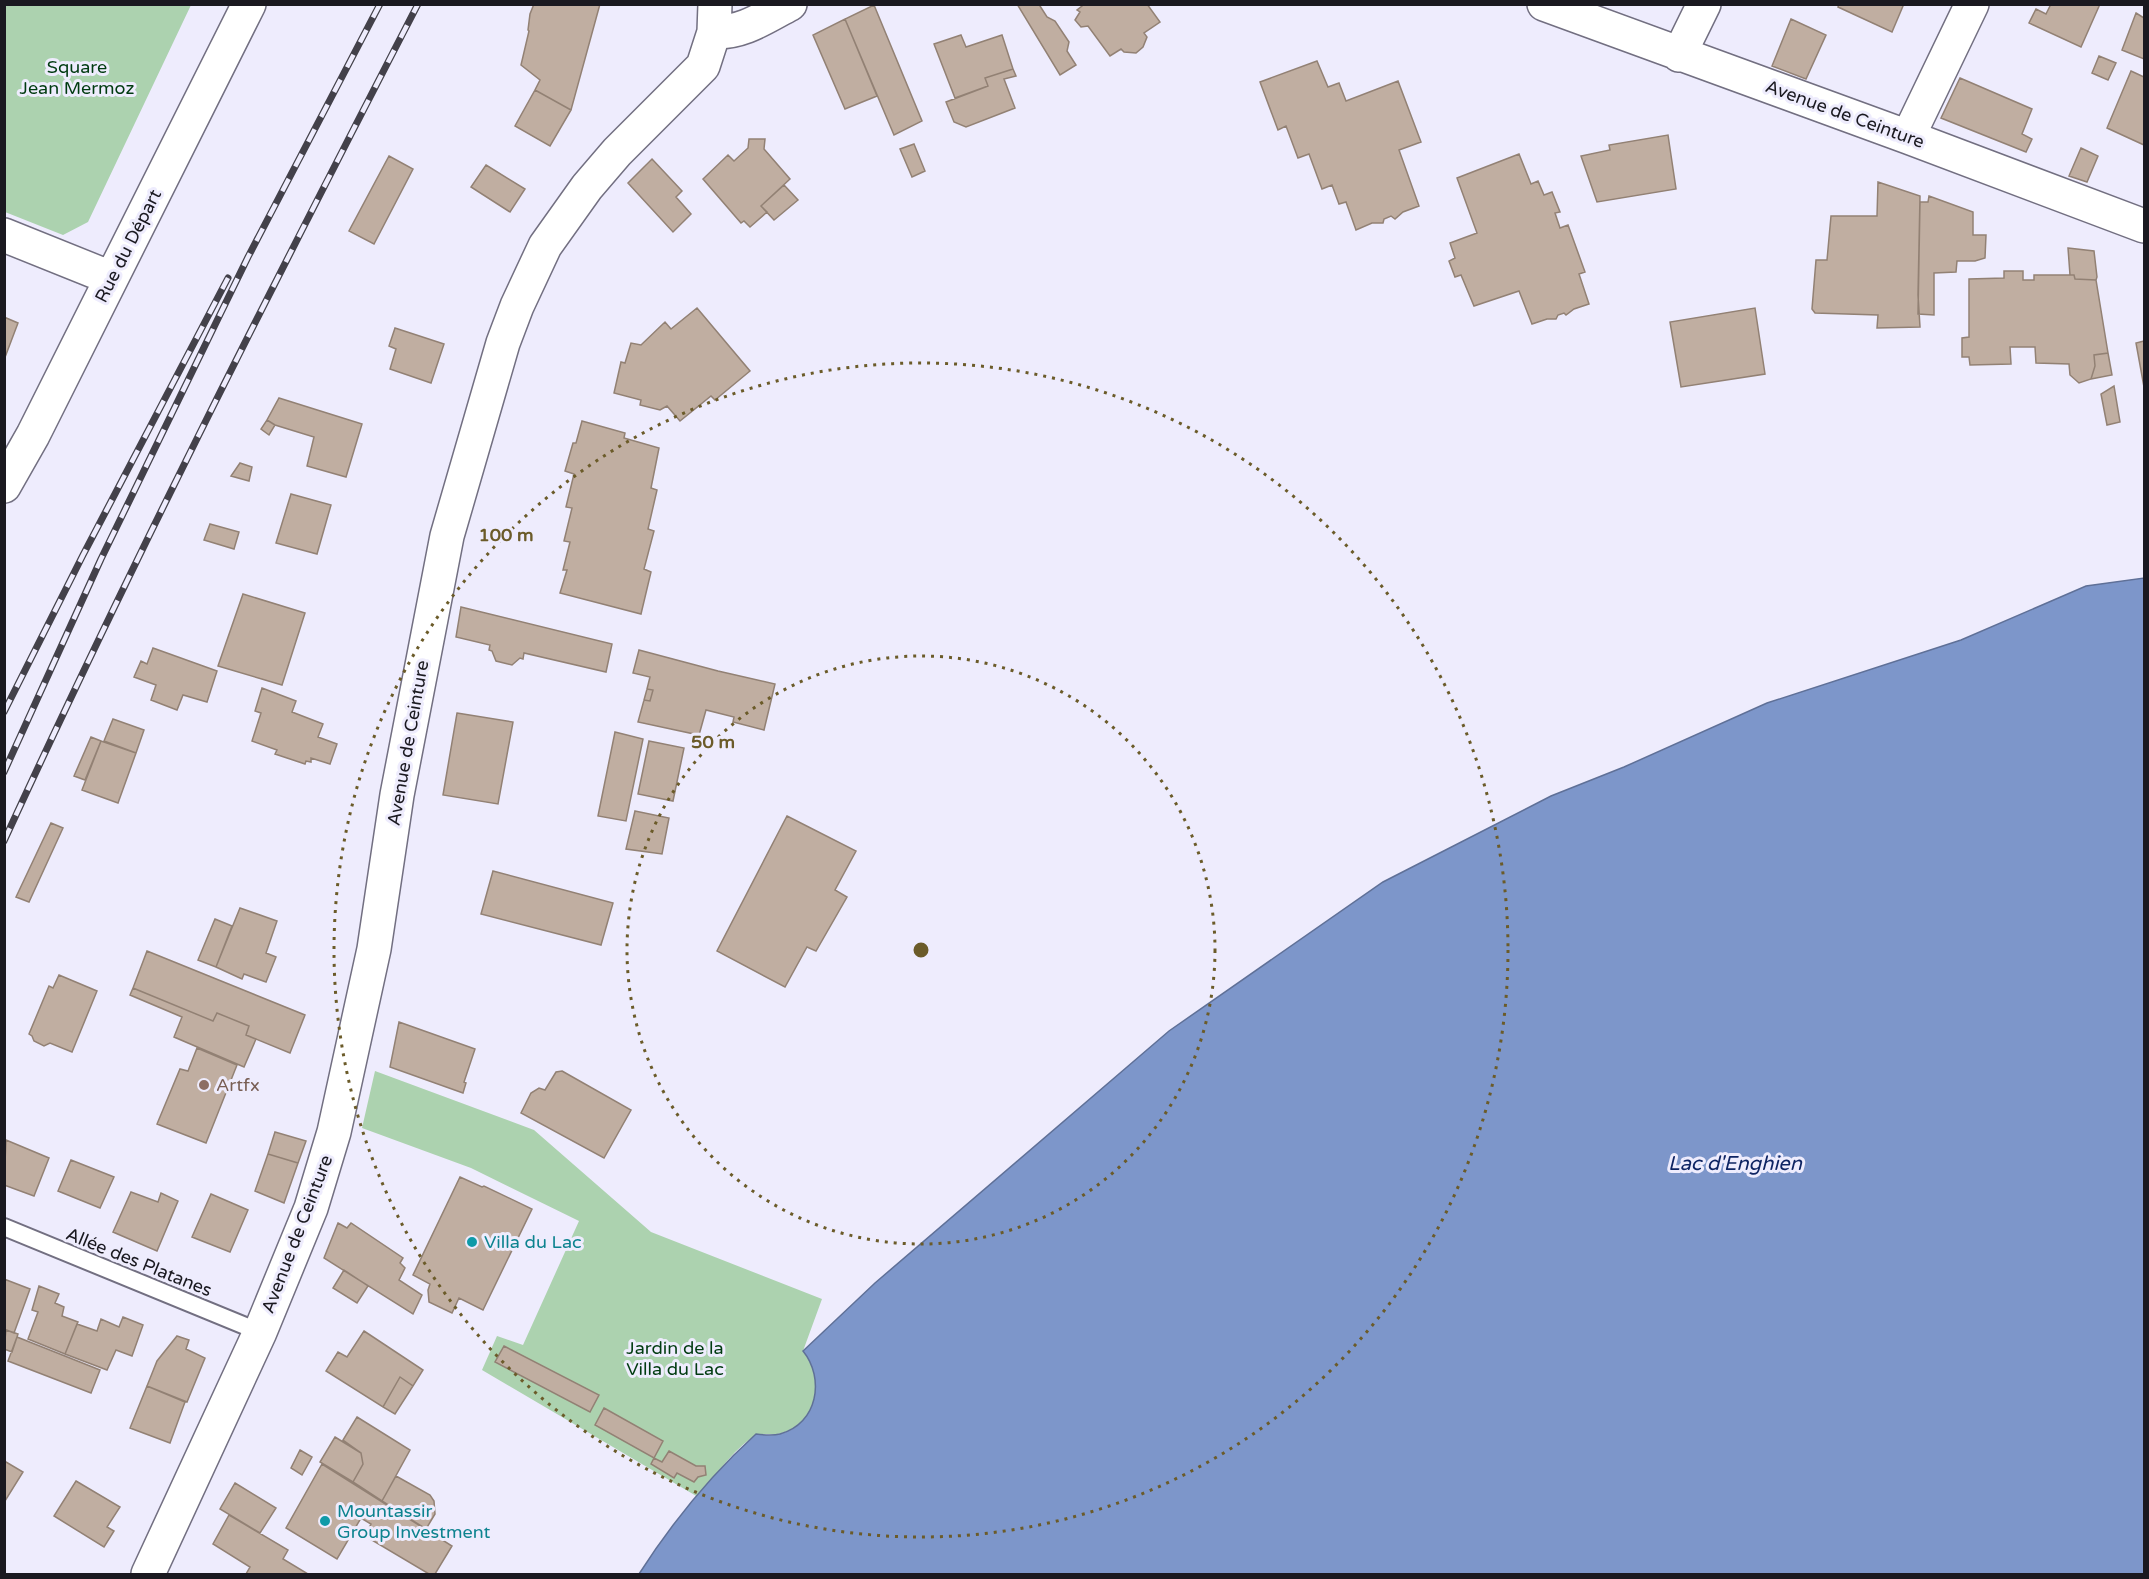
<svg xmlns="http://www.w3.org/2000/svg" width="2149" height="1579" font-family="'Varela Round',sans-serif">
  <style>
    .green { fill: #acd2af }
    .water { fill: #7d96ca; stroke: #5f7097; stroke-width: 1.5 }
    .building { fill: #c0aea1; stroke: #928174; stroke-width: 1.5 }
    .lines { fill: none; stroke-linecap: round; stroke-linejoin: round }
    .lane-casing { stroke: #726f81; stroke-width: 20 }
    .street-casing { stroke: #726f81; stroke-width: 36 }
    .lane { stroke: #fff; stroke-width: 16 }
    .street { stroke: #fff; stroke-width: 33 }
    .rail-casing { stroke: #43414a; stroke-width: 7 }
    .rail { stroke: #eeecfd; stroke-width: 4.5; stroke-dasharray: 14; stroke-linecap: butt }
    .ring { fill: none; stroke: #6b5b29; stroke-width: 3; stroke-dasharray: 3 6 }
    .education-dot { fill: #8d6e63; stroke: #eeecfd; stroke-width: 2 }
    .culture-dot { fill: #0f9aa8; stroke: #eeecfd; stroke-width: 2 }
    .labels { text-anchor: middle; dominant-baseline: central; stroke-width: 6; stroke-linejoin: round; paint-order: stroke }
    .park-label { font-size: 18px; fill: #003b10; stroke: #eeecfd }
    .street-label { font-size: 18px; fill: #1a1920; stroke: #eeecfd }
    .education-label { font-size: 18px; fill: #785e54; stroke: #eeecfd; text-anchor: start }
    .culture-label { font-size: 18px; fill: #0d838f; stroke: #eeecfd; text-anchor: start }
    .water-label { font-size: 20px; font-style: italic; fill: #0e2463; stroke: #eeecfd }
    .centre { fill: #6b5b29; stroke: #eeecfd; stroke-width: 3 }
    .ring-label { font-size: 18px; text-anchor: middle; font-weight: bold; fill: #6b5b29; stroke: #eeecfd; stroke-width: 6; stroke-linejoin: round; paint-order: stroke }
  </style>
  <rect width="100%" height="100%" fill="#eeecfd"/>
  <path class="green" d="M 4,5 L 191,5 L 88,222 L 63,235 L 5,212 Z
    M 375,1071 L 534,1130 L 651,1232 L 822,1299 L 803,1351 C 825,1379 820,1422 782,1433 C 773,1436 761,1432 755,1436 C 732,1450 715,1477 698,1497 L 482,1370 L 497,1336 L 523,1345 L 579,1221 L 471,1168 L 362,1128 Z"/>
  <path class="water" d="M 2144,578 L 2144,1574 L 639,1574 C 671,1524 712,1474 756,1434 C 764,1435 772,1436 780,1434 C 818,1424 825,1378 803,1351 L 875,1283 L 1169,1031 L 1383,882 L 1551,796 L 1624,767 L 1767,703 L 1961,640 L 2086,586 Z"/>
  <path class="building" d="M 534,4 L 600,4 L 571,110 L 535,90 L 540,80 L 521,65 L 529,31 L 528,30 L 530,14 Z
    M 1017,4 L 1042,4 L 1040,6 L 1047,17 L 1055,21 L 1069,42 L 1067,51 L 1076,65 L 1060,75 Z
    M 1081,4 L 1147,4 L 1160,22 L 1144,33 L 1147,37 L 1143,47 L 1136,53 L 1124,52 L 1121,49 L 1110,56 L 1088,26 L 1081,27 L 1075,20 L 1080,12 L 1077,10 L 1082,6 Z
    M 1839,4 L 1900,4 L 1903,6 L 1892,32 L 1838,7 Z
    M 2051,4 L 2100,4 L 2081,47 L 2029,23 L 2036,9 L 2046,14 Z
    M 874,5 L 922,121 L 894,135 L 845,19 Z
    M 2136,13 L 2144,18 L 2144,59 L 2122,50 Z
    M 845,19 L 877,96 L 845,109 L 813,35 Z
    M 1791,19 L 1826,35 L 1806,79 L 1772,66 Z
    M 961,35 L 966,47 L 1002,35 L 1013,69 L 985,78 L 988,86 L 955,98 L 934,44 Z
    M 2099,56 L 2116,63 L 2108,80 L 2092,73 Z
    M 1317,61 L 1328,87 L 1339,83 L 1346,101 L 1398,81 L 1421,142 L 1399,150 L 1419,206 L 1403,212 L 1395,219 L 1391,216 L 1384,219 L 1383,223 L 1372,223 L 1356,230 L 1346,202 L 1339,204 L 1332,185 L 1322,189 L 1309,154 L 1298,158 L 1286,126 L 1278,130 L 1260,82 Z
    M 1013,69 L 1016,76 L 1004,79 L 1015,108 L 966,127 L 954,122 L 946,102 L 988,86 L 985,78 Z
    M 2131,71 L 2144,77 L 2144,145 L 2107,128 Z
    M 1960,78 L 2032,109 L 2022,134 L 2032,139 L 2026,152 L 1941,118 Z
    M 535,90 L 571,110 L 550,146 L 515,126 Z
    M 1668,135 L 1676,189 L 1597,202 L 1581,156 L 1610,150 L 1609,145 Z
    M 749,139 L 765,139 L 764,149 L 790,179 L 761,206 L 767,212 L 750,227 L 744,221 L 741,223 L 703,179 L 728,155 L 734,161 L 748,148 Z
    M 914,144 L 925,171 L 912,177 L 900,149 Z
    M 2081,148 L 2098,156 L 2087,182 L 2069,176 Z
    M 1519,154 L 1531,184 L 1538,181 L 1544,195 L 1552,192 L 1560,212 L 1555,213 L 1560,228 L 1568,225 L 1585,272 L 1579,274 L 1589,304 L 1574,309 L 1566,315 L 1564,313 L 1558,315 L 1556,319 L 1547,319 L 1532,324 L 1519,291 L 1474,306 L 1461,275 L 1455,277 L 1449,261 L 1455,258 L 1450,243 L 1477,233 L 1457,178 Z
    M 389,156 L 413,169 L 374,244 L 349,231 Z
    M 652,159 L 682,191 L 676,197 L 691,214 L 673,232 L 628,183 Z
    M 486,165 L 525,189 L 510,212 L 471,187 Z
    M 1878,182 L 1920,196 L 1918,295 L 1920,327 L 1877,328 L 1878,315 L 1815,313 L 1812,309 L 1816,260 L 1827,260 L 1831,216 L 1877,216 Z
    M 784,185 L 798,200 L 774,220 L 761,206 Z
    M 1929,196 L 1973,212 L 1973,235 L 1986,235 L 1985,258 L 1975,261 L 1957,261 L 1956,272 L 1934,273 L 1934,315 L 1918,314 L 1920,202 L 1928,202 Z
    M 2068,248 L 2094,251 L 2097,277 L 2096,280 L 2075,279 L 2074,275 L 2070,275 Z
    M 2004,271 L 2023,271 L 2023,280 L 2034,280 L 2034,275 L 2074,275 L 2075,279 L 2096,280 L 2108,353 L 2094,355 L 2095,366 L 2091,379 L 2079,383 L 2070,375 L 2069,364 L 2036,363 L 2035,347 L 2010,347 L 2011,364 L 1970,365 L 1969,357 L 1962,357 L 1962,338 L 1969,337 L 1969,279 L 2004,278 Z
    M 697,308 L 750,371 L 715,400 L 711,396 L 680,421 L 667,406 L 660,410 L 640,405 L 641,400 L 614,393 L 621,362 L 625,363 L 631,343 L 641,345 L 665,322 L 671,329 Z
    M 1755,308 L 1765,374 L 1681,387 L 1670,322 Z
    M 4,317 L 18,323 L 4,360 Z
    M 395,328 L 444,344 L 431,383 L 390,369 L 396,349 L 389,346 Z
    M 2144,341 L 2144,387 L 2136,343 Z
    M 2108,353 L 2112,375 L 2091,379 L 2095,366 L 2094,355 Z
    M 2114,386 L 2120,422 L 2107,425 L 2101,394 Z
    M 279,398 L 362,424 L 346,477 L 307,466 L 314,437 L 275,425 L 267,420 Z
    M 267,420 L 275,425 L 269,435 L 261,429 Z
    M 582,421 L 625,433 L 624,438 L 659,448 L 651,488 L 657,490 L 648,529 L 654,531 L 644,569 L 651,572 L 641,614 L 560,593 L 567,570 L 563,570 L 570,542 L 564,541 L 572,508 L 566,507 L 574,474 L 565,471 L 573,443 L 576,443 Z
    M 240,463 L 252,467 L 249,481 L 231,476 Z
    M 291,494 L 331,505 L 317,554 L 276,543 Z
    M 210,524 L 239,532 L 234,549 L 204,540 Z
    M 243,594 L 305,613 L 282,685 L 218,666 Z
    M 461,607 L 612,644 L 606,672 L 524,653 L 523,659 L 520,658 L 512,665 L 496,661 L 492,651 L 489,650 L 490,645 L 456,637 Z
    M 153,648 L 217,671 L 207,702 L 183,695 L 177,710 L 151,700 L 156,685 L 134,677 L 141,661 L 147,664 Z
    M 639,650 L 718,671 L 775,684 L 764,730 L 733,722 L 734,717 L 706,710 L 699,735 L 638,722 L 644,700 L 650,701 L 653,690 L 647,689 L 650,677 L 633,673 Z
    M 262,688 L 296,701 L 292,712 L 323,724 L 318,737 L 337,744 L 330,764 L 311,758 L 311,762 L 306,761 L 305,764 L 275,754 L 277,750 L 252,741 L 261,713 L 255,711 Z
    M 647,689 L 653,690 L 650,701 L 644,700 Z
    M 457,713 L 513,722 L 498,804 L 443,795 Z
    M 113,719 L 144,730 L 136,753 L 104,741 Z
    M 615,732 L 643,739 L 626,821 L 598,816 Z
    M 91,737 L 101,741 L 85,780 L 74,776 Z
    M 101,741 L 136,753 L 118,803 L 82,790 Z
    M 649,741 L 684,748 L 673,801 L 638,794 Z
    M 635,811 L 669,818 L 662,854 L 626,849 Z
    M 787,816 L 856,851 L 835,890 L 847,897 L 816,951 L 807,947 L 785,987 L 717,951 Z
    M 51,823 L 63,828 L 29,902 L 16,897 Z
    M 493,871 L 613,903 L 601,945 L 481,914 Z
    M 240,908 L 277,921 L 266,953 L 276,957 L 266,982 L 244,974 L 242,979 L 216,967 Z
    M 215,919 L 232,926 L 216,967 L 198,960 Z
    M 147,951 L 305,1015 L 290,1053 L 246,1035 L 249,1026 L 217,1013 L 213,1021 L 133,988 Z
    M 59,975 L 97,991 L 72,1052 L 50,1043 L 44,1046 L 34,1041 L 32,1036 L 29,1034 L 49,986 L 53,988 Z
    M 133,988 L 213,1021 L 217,1013 L 249,1026 L 246,1035 L 256,1039 L 244,1067 L 174,1037 L 182,1017 L 130,995 Z
    M 399,1022 L 475,1049 L 464,1082 L 466,1083 L 463,1093 L 390,1067 Z
    M 197,1048 L 237,1065 L 206,1143 L 157,1124 L 180,1069 L 188,1071 Z
    M 562,1071 L 631,1110 L 604,1158 L 521,1113 L 531,1093 L 539,1088 L 545,1090 L 556,1072 Z
    M 275,1132 L 306,1141 L 298,1163 L 268,1154 Z
    M 6,1140 L 49,1158 L 34,1196 L 4,1185 Z
    M 268,1154 L 298,1163 L 284,1203 L 255,1191 Z
    M 71,1160 L 114,1177 L 100,1208 L 58,1191 Z
    M 460,1177 L 482,1187 L 484,1186 L 532,1209 L 483,1310 L 459,1298 L 452,1313 L 429,1302 L 428,1290 L 430,1284 L 413,1275 Z
    M 131,1192 L 158,1202 L 161,1193 L 178,1201 L 157,1251 L 113,1232 Z
    M 211,1194 L 248,1210 L 230,1252 L 192,1237 Z
    M 338,1223 L 347,1228 L 351,1223 L 403,1258 L 400,1263 L 405,1268 L 399,1280 L 422,1295 L 413,1314 L 324,1258 Z
    M 344,1270 L 368,1286 L 357,1303 L 333,1288 Z
    M 4,1279 L 30,1289 L 14,1333 L 4,1329 Z
    M 39,1286 L 59,1294 L 55,1303 L 64,1307 L 62,1316 L 78,1322 L 65,1354 L 28,1339 L 38,1312 L 32,1310 Z
    M 123,1317 L 143,1325 L 132,1356 L 116,1350 L 107,1370 L 65,1354 L 77,1324 L 97,1331 L 101,1319 L 119,1327 Z
    M 6,1330 L 18,1334 L 12,1352 L 4,1349 Z
    M 364,1331 L 423,1370 L 413,1386 L 400,1377 L 383,1407 L 326,1371 L 338,1352 L 347,1357 Z
    M 177,1336 L 189,1340 L 186,1349 L 205,1358 L 187,1402 L 147,1386 L 157,1361 Z
    M 17,1337 L 100,1370 L 91,1393 L 8,1361 Z
    M 504,1346 L 599,1395 L 590,1412 L 495,1362 Z
    M 400,1377 L 413,1386 L 395,1414 L 383,1407 Z
    M 147,1386 L 185,1402 L 170,1443 L 130,1428 Z
    M 604,1408 L 663,1441 L 654,1458 L 595,1425 Z
    M 357,1417 L 410,1450 L 382,1501 L 353,1482 L 363,1464 L 361,1453 L 343,1440 Z
    M 335,1437 L 361,1453 L 363,1464 L 353,1482 L 320,1462 Z
    M 300,1450 L 312,1457 L 302,1475 L 291,1468 Z
    M 669,1451 L 696,1466 L 705,1466 L 706,1475 L 698,1477 L 694,1482 L 677,1473 L 674,1478 L 651,1464 L 654,1458 L 662,1462 Z
    M 6,1462 L 23,1472 L 5,1501 L 4,1464 Z
    M 322,1464 L 452,1546 L 435,1574 L 429,1574 L 365,1536 L 371,1524 L 361,1518 L 337,1559 L 286,1528 Z
    M 396,1476 L 430,1495 L 434,1501 L 435,1514 L 426,1529 L 382,1501 Z
    M 76,1481 L 120,1507 L 107,1527 L 114,1531 L 104,1547 L 54,1516 Z
    M 235,1483 L 276,1508 L 260,1533 L 220,1509 Z
    M 229,1515 L 288,1550 L 283,1559 L 308,1574 L 246,1574 L 250,1567 L 213,1544 Z"/>
  <g class="lines">
    <g class="lane-casing">
      <path id="lane" d="M 4,1227 L 260,1332"/>
    </g>
    <g class="street-casing">
      <path id="street" d="M 1544,4 L 1908,137 L 2144,226
        M 714,32 C 743,33 765,17 790,4
        M 1679,55 L 1704,4
        M 1908,137 L 1972,4
        M 4,235 L 111,278
        M 4,486 L 33,435 L 249,4
        M 148,1574 L 260,1332 L 311,1208 L 334,1132 L 374,949 L 397,795 L 447,536 L 503,343 L 517,306 L 545,246 L 587,187 L 617,152 L 703,66 L 714,32 L 715,4"/>
    </g>
    <use href="#lane" class="lane"/>
    <use href="#street" class="street"/>
    <g class="rail-casing">
      <path id="rail" d="M 4,712 L 83,555 L 228,278
        M 4,772 L 101,559 L 248,257 L 380,4
        M 4,841 C 134,558 275,281 418,4"/>
    </g>
    <use href="#rail" class="rail"/>
  </g>
  <g class="ring">
    <circle cx="921" cy="950" r="294"/>
    <circle cx="921" cy="950" r="587"/>
  </g>
  <circle class="education-dot" cx="204" cy="1085" r="6"/>
  <g class="culture-dot">
    <circle cx="472" cy="1242" r="6"/>
    <circle cx="325" cy="1521" r="6"/>
  </g>
  <g class="labels">
    <g class="park-label">
      <text x="77" y="67">Square<tspan x="77" dy="21">Jean Mermoz</tspan></text>
      <text x="675" y="1348">Jardin de la<tspan x="675" dy="21">Villa du Lac</tspan></text>
    </g>
    <g class="street-label">
      <text transform="translate(1845 114) rotate(20)">Avenue de Ceinture</text>
      <text transform="translate(128 246) rotate(-63)">Rue du Départ</text>
      <text transform="translate(408 743) rotate(-80)">Avenue de Ceinture</text>
      <text transform="translate(297 1234) rotate(-69)">Avenue de Ceinture</text>
      <text transform="translate(139 1262) rotate(22)">Allée des Platanes</text>
    </g>
    <g class="education-label">
      <text x="216" y="1085">Artfx</text>
    </g>
    <g class="culture-label">
      <text x="484" y="1242">Villa du Lac</text>
      <text x="337" y="1511">Mountassir<tspan x="337" dy="21">Group Investment</tspan></text>
    </g>
    <g class="water-label">
      <text x="1735" y="1164">Lac d'Enghien</text>
    </g>
  </g>
  <circle cx="921" cy="950" r="9" class="centre"/>
  <g class="ring-label">
    <text x="506" y="541">100 m</text>
    <text x="713" y="748">50 m</text>
  </g>
  <rect width="2149" height="1579" fill="none" stroke="#1a1920" stroke-width="12"/>
</svg>
